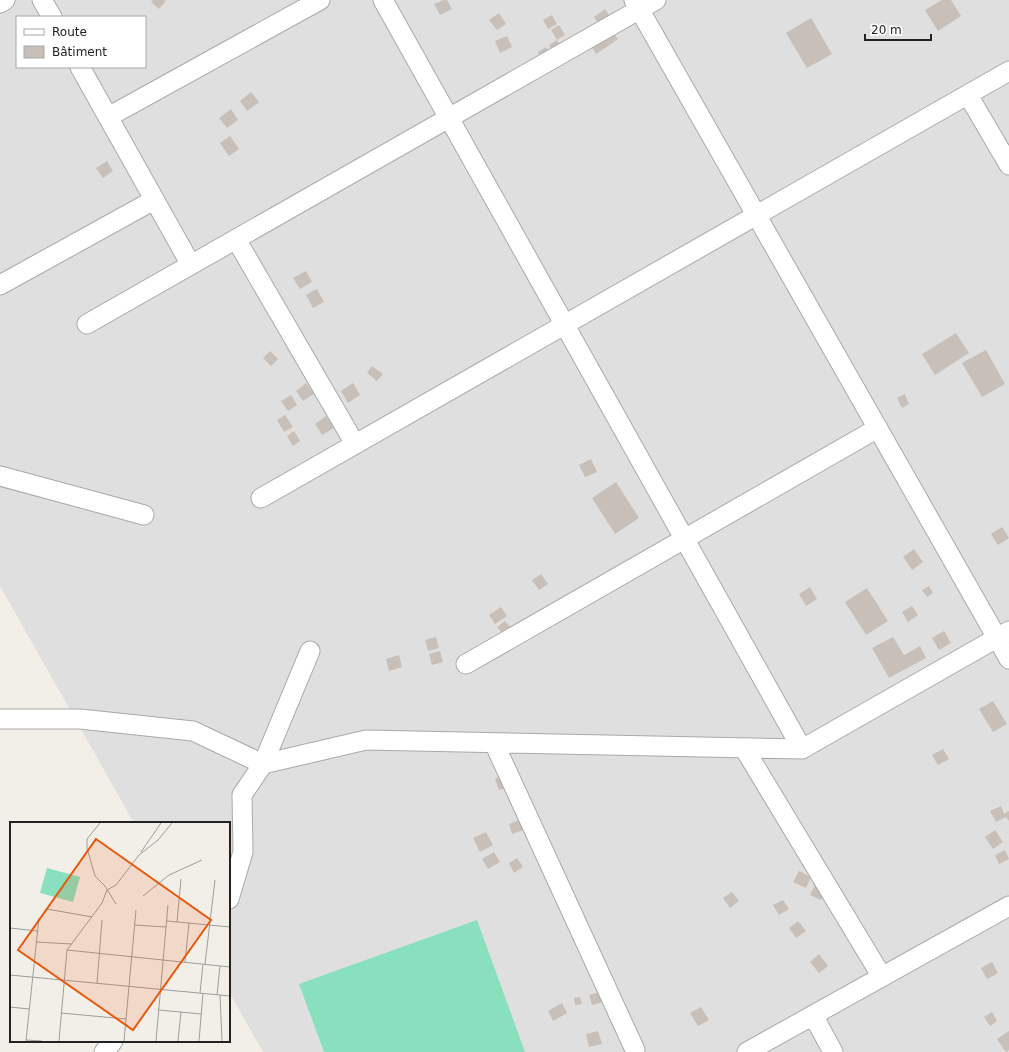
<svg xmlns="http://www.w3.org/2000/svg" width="1009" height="1052" font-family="'DejaVu Sans',sans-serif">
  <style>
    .residential { fill: #e0dfdf; fill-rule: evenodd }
    .pitch { fill: #88e0be }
    .building { fill: #c7bfb8 }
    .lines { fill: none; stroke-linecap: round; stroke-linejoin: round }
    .minor-casing { stroke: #a9a9a9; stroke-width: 21 }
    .minor { stroke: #fff; stroke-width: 19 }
    .inset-road { fill: none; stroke: #9f9d99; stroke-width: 1 }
    .view { fill: #e8590c; fill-opacity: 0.15; stroke: #e8590c; stroke-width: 2 }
    .inset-edge { fill: none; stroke: #222; stroke-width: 2 }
  </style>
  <rect width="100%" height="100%" fill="#f2efe9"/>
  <path class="residential" d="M 0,0 L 1009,0 L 1009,1052 L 263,1052 L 229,992 L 229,823 L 134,823 L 0,586 ZM 17,17 L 145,17 L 145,67 L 17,67 Z"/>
  <path class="pitch" d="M 477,920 L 525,1052 L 324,1052 L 299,984 Z"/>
  <path class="building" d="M 153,0 L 164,0 L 166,1 L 159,9 L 151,2 Z
    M 444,0 L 447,0 L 452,9 L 440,15 L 434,4 Z
    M 942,0 L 951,0 L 961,16 L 938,31 L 925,10 Z
    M 605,9 L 613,21 L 602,28 L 594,17 Z
    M 499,13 L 506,24 L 497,30 L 489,20 Z
    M 552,15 L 557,24 L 548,29 L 543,20 Z
    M 811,18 L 832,54 L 807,68 L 786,33 Z
    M 559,25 L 565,35 L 557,40 L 551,30 Z
    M 612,31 L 618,39 L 596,54 L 591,45 Z
    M 507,36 L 512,47 L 500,53 L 495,41 Z
    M 557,40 L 562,50 L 554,54 L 549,45 Z
    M 546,47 L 552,55 L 543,61 L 538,52 Z
    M 251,92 L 259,102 L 247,111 L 240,101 Z
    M 231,109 L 238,120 L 227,128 L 219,118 Z
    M 230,136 L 239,149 L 229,156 L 220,143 Z
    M 107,161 L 113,171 L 103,178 L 96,168 Z
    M 306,271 L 312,282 L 300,289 L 293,278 Z
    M 317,289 L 324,302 L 313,308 L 306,295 Z
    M 956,333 L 969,353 L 935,375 L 922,354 Z
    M 986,350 L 1005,384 L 982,397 L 962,363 Z
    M 270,351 L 278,359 L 271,366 L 263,358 Z
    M 372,366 L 383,374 L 377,381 L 367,373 Z
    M 306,383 L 314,394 L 303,401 L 296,391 Z
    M 353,383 L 360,395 L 348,403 L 341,391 Z
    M 905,394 L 909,404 L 902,408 L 897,398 Z
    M 291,395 L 297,405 L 288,411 L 281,401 Z
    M 285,415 L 293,427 L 284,432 L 277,420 Z
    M 326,416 L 334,428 L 322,435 L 315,424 Z
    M 294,431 L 300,441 L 293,446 L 287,436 Z
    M 591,459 L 597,472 L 585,477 L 579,465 Z
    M 616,482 L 639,518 L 615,534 L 592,498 Z
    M 1002,527 L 1009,538 L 998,545 L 991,534 Z
    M 914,549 L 923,562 L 912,570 L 903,557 Z
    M 541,574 L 548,584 L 539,590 L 532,580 Z
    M 929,586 L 933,593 L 927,597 L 922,590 Z
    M 810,587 L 817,599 L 806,606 L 799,594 Z
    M 867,588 L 888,621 L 866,635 L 845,602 Z
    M 912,606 L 918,615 L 908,622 L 902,612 Z
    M 501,607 L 507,616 L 495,624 L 489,615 Z
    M 505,621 L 513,631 L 505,637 L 497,627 Z
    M 944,631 L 951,643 L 939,650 L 932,638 Z
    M 436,637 L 439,648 L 428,651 L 425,640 Z
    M 893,637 L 904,655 L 920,646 L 926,658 L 889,678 L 872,648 Z
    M 440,651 L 443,662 L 432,665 L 429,654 Z
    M 399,655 L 402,667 L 389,671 L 386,659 Z
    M 993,701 L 1007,724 L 993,732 L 979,709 Z
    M 943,749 L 949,759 L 938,765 L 932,755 Z
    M 504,775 L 508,787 L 499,790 L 495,779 Z
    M 1001,806 L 1004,814 L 1009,811 L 1009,821 L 1006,817 L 996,822 L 990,811 Z
    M 519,820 L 523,830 L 512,834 L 509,824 Z
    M 995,830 L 1003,842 L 993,849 L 985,837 Z
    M 486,832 L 493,845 L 480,852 L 473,838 Z
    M 1005,850 L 1009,859 L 999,864 L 995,855 Z
    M 494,852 L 500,862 L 488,869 L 482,859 Z
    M 517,858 L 523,867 L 514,873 L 509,863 Z
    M 799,871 L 811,877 L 806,888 L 793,882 Z
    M 816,883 L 827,888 L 821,900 L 810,895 Z
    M 732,892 L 739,901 L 730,908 L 723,898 Z
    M 783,900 L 789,909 L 779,915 L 773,905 Z
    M 798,921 L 806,931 L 796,938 L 789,928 Z
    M 819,954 L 828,966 L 819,973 L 810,962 Z
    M 992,962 L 998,973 L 987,979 L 981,968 Z
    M 600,992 L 603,1002 L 592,1005 L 589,995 Z
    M 580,997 L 582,1004 L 575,1005 L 574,998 Z
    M 562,1003 L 567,1013 L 553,1021 L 548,1011 Z
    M 701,1007 L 709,1020 L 698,1026 L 690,1013 Z
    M 992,1012 L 997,1021 L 990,1026 L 984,1017 Z
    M 598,1031 L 602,1044 L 589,1047 L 586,1034 Z
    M 1009,1031 L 1009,1050 L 1006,1052 L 997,1039 Z"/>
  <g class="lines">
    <g class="minor-casing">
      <path id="minor" d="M 42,0 L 52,17
        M 383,0 L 802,749
        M 634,0 L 1009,659
        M 0,3 L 5,0
        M 80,67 L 191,265
        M 968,95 L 1009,165
        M 108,117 L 320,0
        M 236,239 L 355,444
        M 0,285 L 154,200
        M 87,324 L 656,0
        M 0,476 L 144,515
        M 261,498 L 1009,71
        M 466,664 L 878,428
        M 0,719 L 80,719 L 193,731 L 263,764 L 366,740 L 802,749 L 1009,631
        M 494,743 L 635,1050
        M 744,748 L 882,977
        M 229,899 L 243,852 L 242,795 L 263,764 L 310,651
        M 813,1015 L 833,1052
        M 104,1052 L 113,1041
        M 747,1052 L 1009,906"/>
    </g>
    <use href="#minor" class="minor"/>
  </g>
  <g transform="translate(10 822)">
    <rect width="220" height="220" fill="#f2efe9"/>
    <path d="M 37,46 L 70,55 L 63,80 L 30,71 Z" fill="#88e0be"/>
    <path class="inset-road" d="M 90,1 L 77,17 L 77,26 L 85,54 L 95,64 L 106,82M 131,30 L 151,1M 133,74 L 159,53 L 192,38M 37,87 L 82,95M 157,99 L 220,105M 167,100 L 171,57M 125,103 L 156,105M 0,106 L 27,109M 26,120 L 62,122M 57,128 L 220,145M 175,140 L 179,101M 195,142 L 205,58M 0,153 L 220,174M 87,161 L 92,98M 190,171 L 193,142M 207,173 L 210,144M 210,173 L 212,219M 0,185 L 19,187M 149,188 L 191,192M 51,191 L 116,197M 16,218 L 32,219M 16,219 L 29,96M 49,219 L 57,128 L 92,81 L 97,68 L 106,63 L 129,33 L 148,18 L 162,1M 114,219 L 126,88M 146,219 L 158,83M 168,219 L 171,190M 189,219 L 193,171"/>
    <path class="view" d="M 86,17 L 201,98 L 123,208 L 8,128 Z"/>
    <rect width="220" height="220" class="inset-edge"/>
  </g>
  <rect x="16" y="16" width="130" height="52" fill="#ffffff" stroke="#a7a7a7"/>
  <rect x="24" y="29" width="20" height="6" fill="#ffffff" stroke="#a7a7a7"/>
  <text x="52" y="36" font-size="12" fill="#222222">Route</text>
  <rect x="24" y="46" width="20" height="12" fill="#c7bfb8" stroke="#a7a7a7"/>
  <text x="52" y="56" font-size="12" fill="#222222">Bâtiment</text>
  <path d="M865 34v6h66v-6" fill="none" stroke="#222222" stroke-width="2"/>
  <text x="871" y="34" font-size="12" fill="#222222" stroke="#ffffff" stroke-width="3" paint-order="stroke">20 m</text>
</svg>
